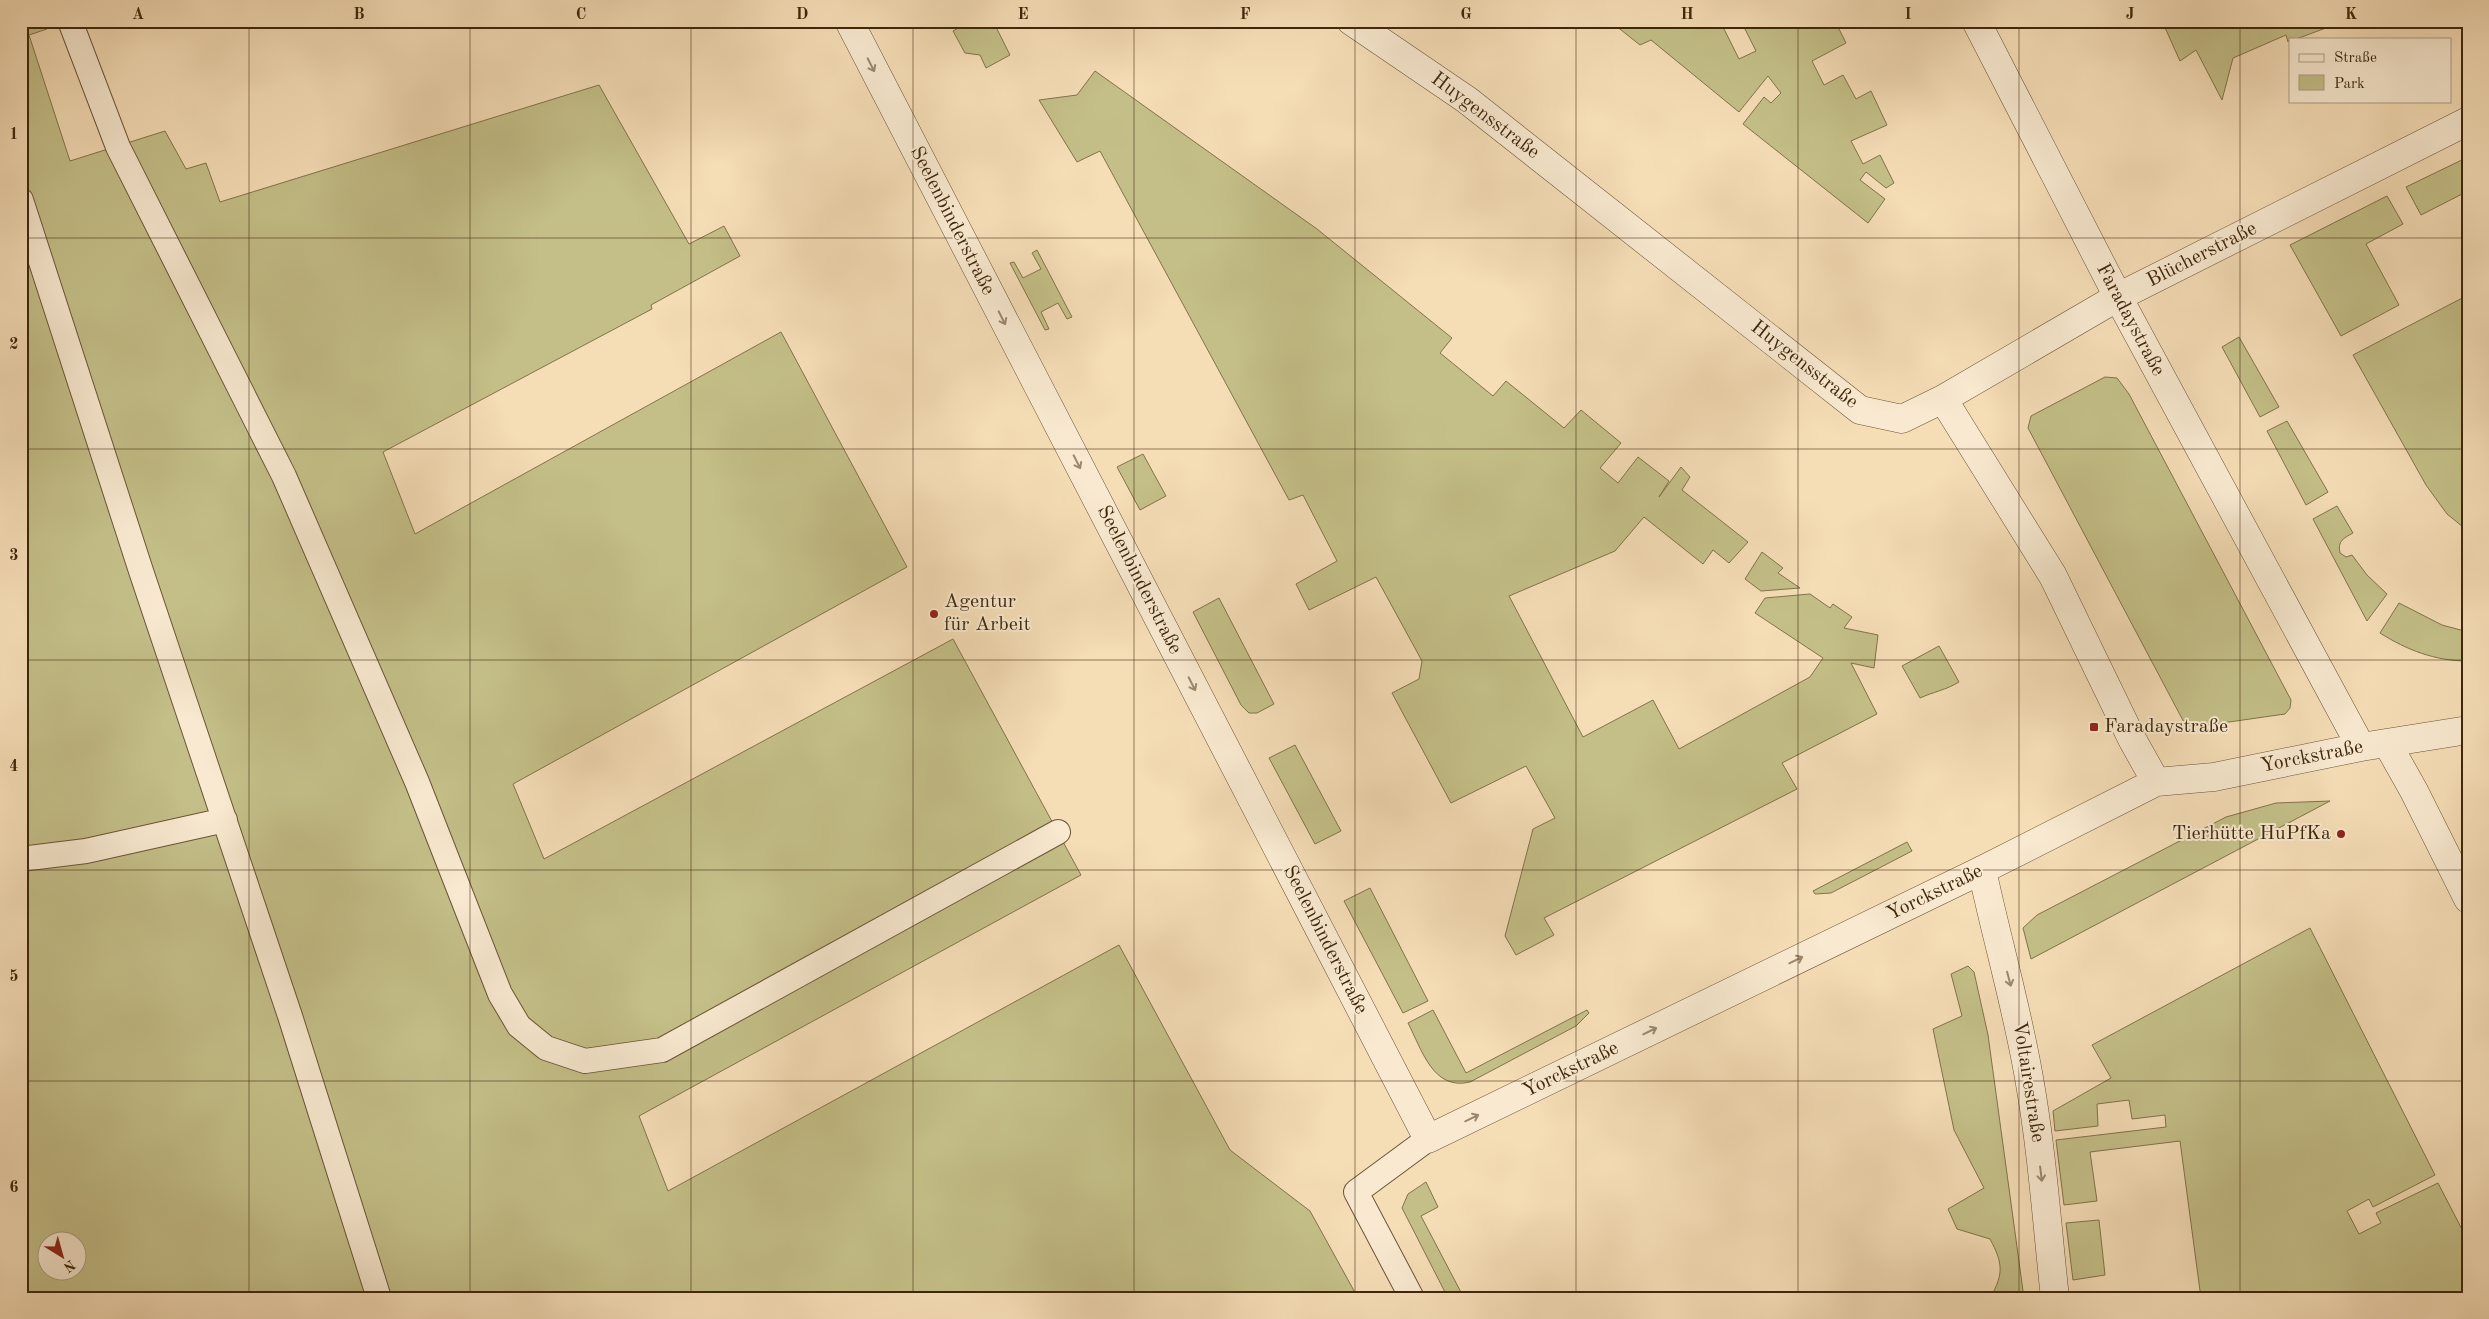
<svg xmlns="http://www.w3.org/2000/svg" width="2489" height="1319" font-family="'Old Standard TT',serif">
  <style>
    .green { fill: #c4bf88; stroke: #82734a; fill-rule: evenodd }
    .lines { fill: none; stroke-linecap: round; stroke-linejoin: round }
    .lane-casing { stroke: #6c5436; stroke-width: 26 }
    .street-casing { stroke: #6c5436; stroke-width: 29 }
    .lane { stroke: #f8e9d0; stroke-width: 24 }
    .street { stroke: #f8e9d0; stroke-width: 28 }
    .oneway { stroke: #9c886e }
    .grid { fill: none; stroke: #3f270b; stroke-width: 1; stroke-opacity: 0.55 }
    .poi-dot { fill: #8f2418; stroke: #f8e9d0; stroke-width: 2 }
    .labels { text-anchor: middle; dominant-baseline: central; stroke-width: 4; stroke-linejoin: round; paint-order: stroke }
    .street-label { font-size: 20px; fill: #3f270b; stroke: #f8e9d0 }
    .poi-label { font-size: 20px; fill: #3f270b; stroke: #f8e9d0; text-anchor: start }
    .neatline { fill: none; stroke: #3f270b; stroke-width: 2 }
    .grid-label { font-size: 16px; text-anchor: middle; font-weight: bold; fill: #3f270b }
  </style>
  <rect width="100%" height="100%" fill="#f5ddb6"/>
  <filter id="stains"><feTurbulence type="fractalNoise" baseFrequency=".004" numOctaves="4"/><feColorMatrix values="0 0 0 0 .2 0 0 0 0 .09 0 0 0 0 .02 0 0 0 .5 -.17"/></filter>
  <radialGradient id="worn" r=".72"><stop offset=".6" stop-color="#630" stop-opacity="0"/><stop offset="1" stop-color="#630" stop-opacity=".3"/></radialGradient>
  <path class="green" d="M 21,21 L 45,21 L 47,29 L 29,35 L 70,161 L 165,131 L 186,169 L 206,163 L 220,202 L 599,85 L 689,244 L 724,226 L 740,256 L 651,305 L 652,309 L 383,452 L 415,534 L 781,332 L 907,567 L 513,784 L 544,859 L 953,639 L 1081,875 L 639,1116 L 668,1191 L 1119,945 L 1230,1150 L 1310,1211 L 1358,1298 L 21,1298 ZM 48,1242 L 78,1242 L 78,1272 L 48,1272 Z
    M 970,21 L 993,21 L 1010,55 L 986,68 L 980,55 L 965,53 L 953,31 Z
    M 1720,21 L 1739,59 L 1756,51 L 1741,21 L 1835,21 L 1846,43 L 1812,61 L 1824,85 L 1843,75 L 1856,99 L 1871,91 L 1887,125 L 1851,141 L 1863,164 L 1880,155 L 1894,183 L 1886,188 L 1866,172 L 1860,180 L 1885,199 L 1868,223 L 1743,124 L 1764,97 L 1771,103 L 1781,93 L 1768,76 L 1739,112 L 1651,40 L 1640,45 L 1611,22 Z
    M 2162,21 L 2345,21 L 2296,39 L 2290,39 L 2288,42 L 2286,35 L 2233,58 L 2222,100 L 2196,50 L 2180,61 Z
    M 1095,71 L 1317,229 L 1452,338 L 1440,353 L 1493,396 L 1506,381 L 1564,428 L 1581,410 L 1621,443 L 1600,468 L 1618,483 L 1638,457 L 1669,481 L 1659,497 L 1681,467 L 1690,477 L 1682,490 L 1748,542 L 1729,563 L 1713,550 L 1703,564 L 1644,517 L 1615,551 L 1509,596 L 1583,737 L 1653,700 L 1679,749 L 1810,677 L 1823,658 L 1755,613 L 1765,598 L 1810,594 L 1830,608 L 1833,604 L 1852,617 L 1844,628 L 1878,635 L 1874,668 L 1851,663 L 1877,714 L 1782,763 L 1797,789 L 1544,918 L 1554,935 L 1516,955 L 1505,936 L 1533,829 L 1555,818 L 1526,766 L 1451,803 L 1392,693 L 1419,679 L 1422,661 L 1376,577 L 1309,610 L 1296,584 L 1337,561 L 1303,495 L 1289,500 L 1100,151 L 1077,162 L 1039,100 L 1077,95 Z
    M 2468,157 L 2468,191 L 2421,215 L 2406,187 Z
    M 2387,196 L 2403,224 L 2366,244 L 2399,305 L 2341,336 L 2290,245 Z
    M 1037,250 L 1072,317 L 1067,319 L 1058,303 L 1041,312 L 1049,329 L 1045,330 L 1010,263 L 1014,262 L 1023,278 L 1041,269 L 1032,253 Z
    M 2468,295 L 2468,531 L 2447,514 L 2426,485 L 2353,355 Z
    M 2239,337 L 2279,407 L 2260,417 L 2222,347 Z
    M 2105,377 L 2117,378 L 2129,394 L 2291,700 L 2290,708 L 2285,714 L 2187,728 L 2028,428 L 2031,416 Z
    M 2287,421 L 2328,492 L 2306,505 L 2267,431 Z
    M 1143,454 L 1166,496 L 1140,510 L 1117,467 Z
    M 2337,506 L 2353,533 C 2344,538 2337,541 2340,553 L 2346,557 L 2352,555 L 2367,575 L 2387,594 L 2367,621 L 2313,519 Z
    M 1762,552 L 1783,568 L 1778,573 L 1800,588 L 1761,591 L 1745,579 Z
    M 1219,598 L 1274,704 L 1257,713 L 1249,713 L 1241,705 L 1193,612 Z
    M 2399,603 L 2442,625 L 2468,632 L 2468,661 C 2435,661 2407,650 2380,633 Z
    M 1939,646 L 1959,682 C 1946,690 1933,692 1920,698 L 1902,666 Z
    M 1295,745 L 1341,831 L 1315,844 L 1269,758 Z
    M 2330,801 L 2031,959 L 2023,928 L 2037,915 L 2226,817 L 2276,803 Z
    M 1907,842 L 1912,851 L 1831,893 L 1815,894 L 1813,891 Z
    M 1370,888 L 1428,1001 L 1403,1013 L 1344,901 Z
    M 2310,928 L 2435,1175 L 2373,1207 L 2369,1199 L 2347,1211 L 2359,1234 L 2381,1223 L 2376,1213 L 2438,1183 L 2468,1241 L 2468,1298 L 2201,1298 L 2180,1141 L 2090,1152 L 2097,1201 L 2064,1205 L 2056,1140 L 2166,1127 L 2165,1115 L 2132,1119 L 2129,1100 L 2097,1104 L 2098,1126 L 2055,1131 L 2053,1111 L 2111,1078 L 2092,1045 Z
    M 1968,966 L 1974,972 L 1988,1035 L 2024,1298 L 1990,1298 C 2004,1274 2003,1263 1990,1239 L 1957,1229 L 1948,1209 L 1984,1188 L 1954,1130 L 1933,1029 L 1962,1016 L 1951,974 Z
    M 1433,1010 L 1466,1073 L 1587,1010 L 1589,1013 L 1576,1026 L 1470,1082 C 1433,1091 1422,1050 1408,1023 Z
    M 1426,1182 L 1438,1207 L 1421,1216 L 1464,1298 L 1448,1298 L 1402,1208 L 1408,1194 Z
    M 2099,1220 L 2105,1275 L 2073,1280 L 2066,1223 Z"/>
  <g class="lines">
    <g class="lane-casing">
      <path id="lane" d="M 70,21 L 118,147 L 284,476 L 417,782 L 500,994 L 519,1026 L 546,1048 L 585,1061 L 662,1050 L 1058,832
        M 21,200 L 141,571 L 290,1016 L 379,1298
        M 21,859 L 86,851 L 225,820
        M 1412,1298 L 1356,1192 L 1428,1139"/>
    </g>
    <g class="street-casing">
      <path id="street" d="M 849,21 L 1428,1139 L 1982,870 L 2156,782 L 2214,777 L 2361,747 L 2468,730
        M 1351,21 L 1467,100 L 1860,410 L 1902,419 L 1943,399 L 2118,297 L 2468,121
        M 1976,21 L 2118,297 L 2361,747
        M 1943,399 L 2053,576 L 2132,739 L 2156,782
        M 2387,743 L 2414,791 L 2468,899
        M 1982,870 C 1997,940 2017,1008 2029,1078 C 2042,1150 2047,1225 2055,1298"/>
    </g>
    <use href="#lane" class="lane"/>
    <use href="#street" class="street"/>
  </g>
  <defs><path id="oneway-shaft" d="M-6 0H5M1.5-3L5.5 0L1.5 3" fill="none" stroke-width="1.6" stroke-linecap="round" stroke-linejoin="round" transform="scale(1.25)"/></defs>
  <g class="oneway">
    <use href="#oneway-shaft" transform="translate(871 65) rotate(63)"/>
    <use href="#oneway-shaft" transform="translate(1002 318) rotate(63)"/>
    <use href="#oneway-shaft" transform="translate(1077 462) rotate(63)"/>
    <use href="#oneway-shaft" transform="translate(1192 684) rotate(63)"/>
    <use href="#oneway-shaft" transform="translate(1796 960) rotate(-26)"/>
    <use href="#oneway-shaft" transform="translate(2009 979) rotate(75)"/>
    <use href="#oneway-shaft" transform="translate(1650 1031) rotate(-26)"/>
    <use href="#oneway-shaft" transform="translate(1472 1118) rotate(-26)"/>
    <use href="#oneway-shaft" transform="translate(2041 1174) rotate(83)"/>
  </g>
  <path class="grid" d="M 249,21 L 249,1298M 470,21 L 470,1298M 691,21 L 691,1298M 913,21 L 913,1298M 1134,21 L 1134,1298M 1355,21 L 1355,1298M 1576,21 L 1576,1298M 1798,21 L 1798,1298M 2019,21 L 2019,1298M 2240,21 L 2240,1298M 21,238 L 2468,238M 21,449 L 2468,449M 21,660 L 2468,660M 21,870 L 2468,870M 21,1081 L 2468,1081"/>
  <g class="poi-dot">
    <circle cx="934" cy="614" r="5"/>
    <rect x="2089" y="722" width="10" height="10" rx="2.5"/>
    <circle cx="2341" cy="834" r="5"/>
  </g>
  <g class="labels">
    <g class="street-label">
      <text transform="translate(1485 116) rotate(37)">Huygensstraße</text>
      <text transform="translate(952 221) rotate(63)">Seelenbinderstraße</text>
      <text transform="translate(2202 255) rotate(-27)">Blücherstraße</text>
      <text transform="translate(2130 320) rotate(62)">Faradaystraße</text>
      <text transform="translate(1804 365) rotate(38)">Huygensstraße</text>
      <text transform="translate(1139 580) rotate(63)">Seelenbinderstraße</text>
      <text transform="translate(2312 757) rotate(-11)">Yorckstraße</text>
      <text transform="translate(1935 893) rotate(-26)">Yorckstraße</text>
      <text transform="translate(1325 940) rotate(63)">Seelenbinderstraße</text>
      <text transform="translate(1571 1070) rotate(-26)">Yorckstraße</text>
      <text transform="translate(2028 1082) rotate(81)">Voltairestraße</text>
    </g>
    <g class="poi-label">
      <text x="944" y="602">Agentur<tspan x="944" dy="23">für Arbeit</tspan></text>
      <text x="2104" y="727">Faradaystraße</text>
      <text x="2331" y="834" text-anchor="end">Tierhütte HuPfKa</text>
    </g>
  </g>
  <rect width="2489" height="1319" fill="none" stroke="#f5ddb6" stroke-width="55"/>
  <rect x="2289" y="38" width="162" height="65" fill="#f8e9d0" stroke="#ae9b81"/>
  <rect x="2299" y="54" width="25" height="8" fill="#f8e9d0" stroke="#ae9b81"/>
  <text x="2334" y="62" font-size="15" fill="#3f270b">Straße</text>
  <rect x="2299" y="75" width="25" height="15" fill="#c4bf88" stroke="#ae9b81"/>
  <text x="2334" y="88" font-size="15" fill="#3f270b">Park</text>
  <g transform="translate(62 1256) rotate(143)"><circle r="24" fill="#f8e9d0" stroke="#ae9b81"/>
  <path d="M0-4L9 19L0 12L-9 19Z" fill="#8f2418"/>
  <text y="-8" font-size="14" font-weight="bold" text-anchor="middle" fill="#3f270b">N</text>
  </g>
  <rect x="28" y="28" width="2434" height="1264" class="neatline"/>
  <g class="grid-label">
    <text x="138" y="19">A</text>
    <text x="359" y="19">B</text>
    <text x="581" y="19">C</text>
    <text x="802" y="19">D</text>
    <text x="1023" y="19">E</text>
    <text x="1245" y="19">F</text>
    <text x="1466" y="19">G</text>
    <text x="1687" y="19">H</text>
    <text x="1908" y="19">I</text>
    <text x="2130" y="19">J</text>
    <text x="2351" y="19">K</text>
    <text x="14" y="139">1</text>
    <text x="14" y="349">2</text>
    <text x="14" y="560">3</text>
    <text x="14" y="771">4</text>
    <text x="14" y="981">5</text>
    <text x="14" y="1192">6</text>
  </g>
  <rect width="100%" height="100%" filter="url(#stains)"/>
  <rect width="100%" height="100%" fill="url(#worn)"/>
</svg>
